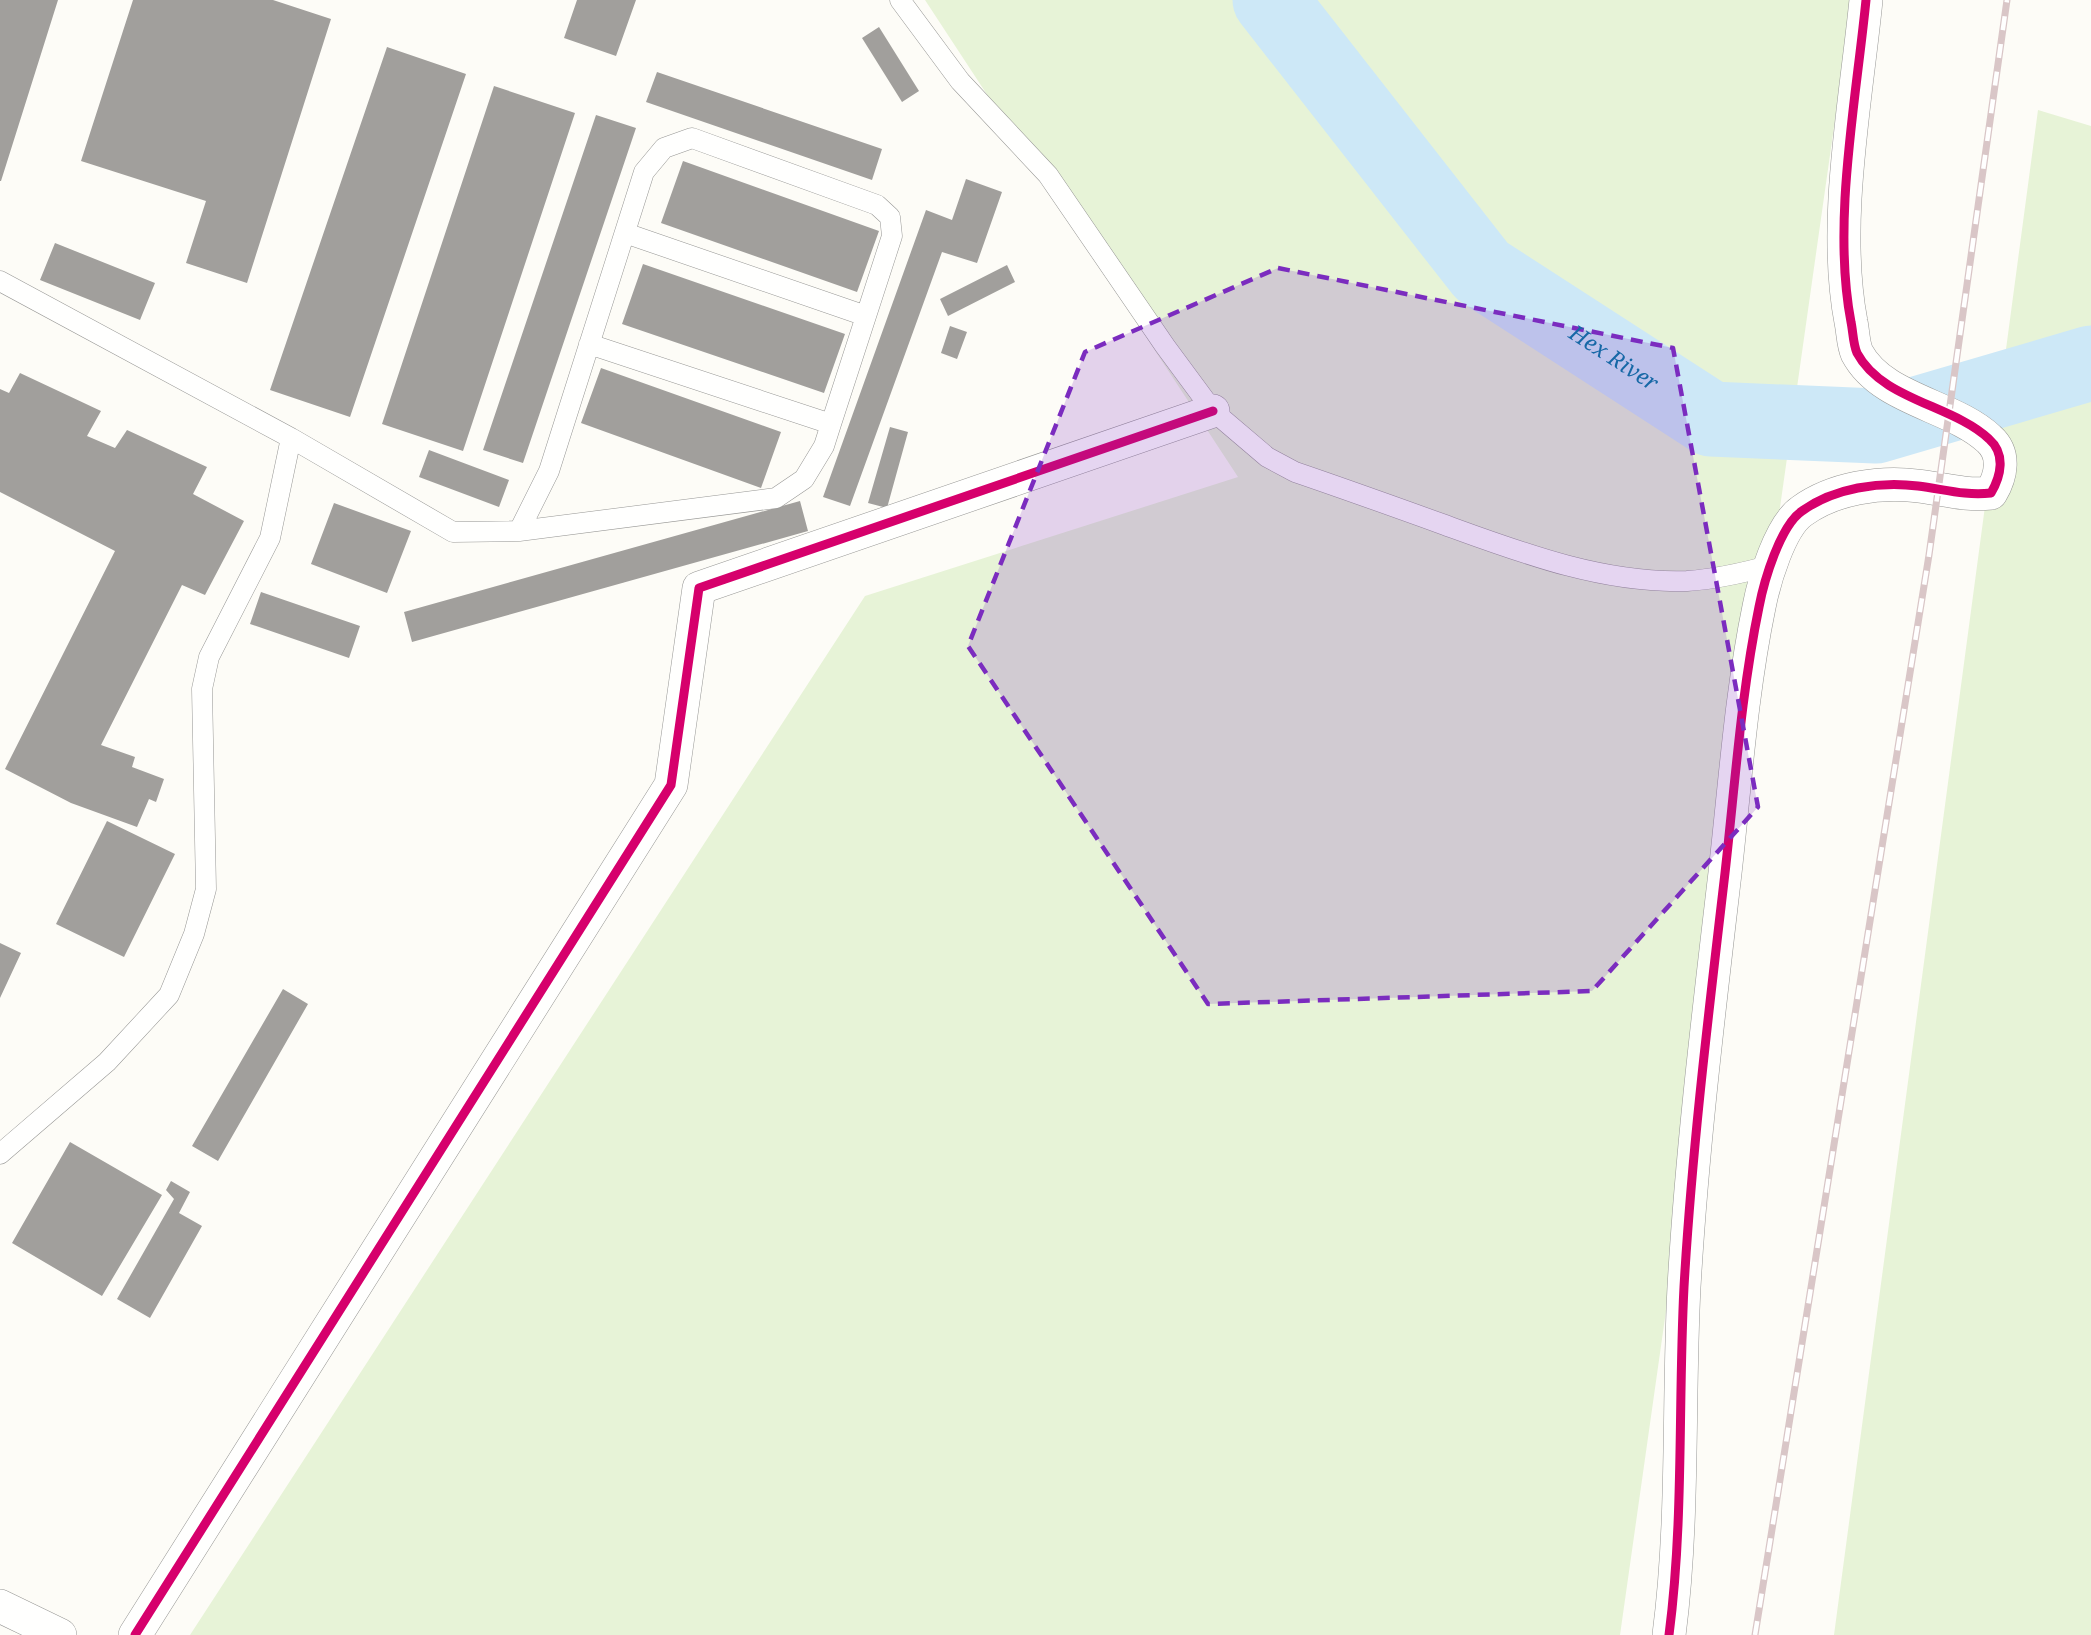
<svg xmlns="http://www.w3.org/2000/svg" width="2091" height="1635" font-family="'Noto Serif',serif">
  <style>
    .green { fill: #e7f3d7 }
    .lines { fill: none; stroke-linecap: round; stroke-linejoin: round }
    .river { stroke: #cde8f7; stroke-width: 75 }
    .building { fill: #a19f9c }
    .service-casing { stroke: #979795; stroke-width: 21 }
    .minor-casing { stroke: #979795; stroke-width: 34 }
    .service { stroke: #fffffe; stroke-width: 20 }
    .minor { stroke: #fffffe; stroke-width: 33 }
    .rail-casing { stroke: #d9c6c7; stroke-width: 7 }
    .rail { stroke: #fff; stroke-width: 4.5; stroke-dasharray: 14; stroke-linecap: butt }
    .cycleway-casing { stroke: #fff; stroke-width: 13 }
    .cycleway { stroke: #d6006c; stroke-width: 9 }
    .marked { fill: #7b2cbf; fill-opacity: 0.2; stroke: #7b2cbf; stroke-width: 4.5; stroke-dasharray: 12 8; stroke-linejoin: round }
    .labels { text-anchor: middle; dominant-baseline: central; stroke-width: 6; stroke-linejoin: round; paint-order: stroke }
    .water-label { font-size: 22px; font-style: italic; fill: #1768a6; stroke: #fff }
  </style>
  <rect width="100%" height="100%" fill="#fdfcf7"/>
  <path class="green" d="M 925,0 L 1852,0 L 1620,1635 L 190,1635 L 865,596 L 1238,477 Z
    M 2038,110 L 2091,126 L 2091,1635 L 1834,1635 Z"/>
  <g class="lines">
    <path class="river" id="s1" d="M 1270,0 L 1482,271 L 1711,419 L 1876,426 L 2091,363"/>
  </g>
  <path class="building" d="M 0,0 L 58,0 L 1,181 L 0,181 Z
    M 133,0 L 273,0 L 331,19 L 247,283 L 186,263 L 206,201 L 81,161 Z
    M 577,0 L 636,0 L 616,56 L 564,38 Z
    M 879,27 L 919,91 L 902,102 L 862,38 Z
    M 387,47 L 466,74 L 350,417 L 270,390 Z
    M 657,72 L 882,149 L 872,180 L 646,102 Z
    M 494,86 L 575,113 L 463,451 L 382,424 Z
    M 596,115 L 636,128 L 523,463 L 483,450 Z
    M 683,161 L 879,231 L 857,292 L 661,223 Z
    M 966,179 L 1002,192 L 977,263 L 942,252 L 850,506 L 823,497 L 926,210 L 952,220 Z
    M 55,243 L 155,283 L 140,320 L 40,280 Z
    M 643,264 L 845,334 L 824,393 L 622,324 Z
    M 1007,265 L 1015,282 L 948,316 L 940,299 Z
    M 950,326 L 967,332 L 957,359 L 941,353 Z
    M 601,368 L 781,432 L 761,488 L 581,423 Z
    M 20,373 L 101,411 L 87,436 L 115,448 L 127,430 L 207,467 L 193,494 L 244,521 L 205,595 L 182,585 L 101,745 L 135,757 L 132,767 L 164,779 L 156,802 L 149,799 L 137,827 L 71,803 L 5,769 L 115,551 L 0,492 L 0,389 L 9,393 Z
    M 890,427 L 908,432 L 887,508 L 868,503 Z
    M 429,450 L 509,480 L 499,507 L 419,477 Z
    M 800,501 L 808,531 L 412,642 L 404,612 Z
    M 334,503 L 411,531 L 387,593 L 311,564 Z
    M 261,592 L 360,626 L 349,658 L 250,624 Z
    M 107,821 L 175,854 L 124,957 L 56,924 Z
    M 0,943 L 21,953 L 0,998 Z
    M 283,989 L 308,1004 L 218,1161 L 192,1146 Z
    M 70,1142 L 162,1195 L 102,1296 L 12,1243 Z
    M 171,1181 L 190,1192 L 179,1213 L 202,1226 L 150,1318 L 117,1299 L 174,1199 L 166,1190 Z"/>
  <g class="lines">
    <g class="service-casing">
      <path id="service" d="M 900,0 L 960,81 L 1048,175 L 1165,346 L 1213,411 L 1267,457 L 1295,472 C 1345,489 1395,507 1445,525 C 1522,553 1604,584 1687,581 C 1717,579 1743,573 1772,565
        M 625,233 L 866,316
        M 0,281 L 291,438 L 453,532 L 519,531 L 549,471 L 644,172 L 664,148 L 692,138 L 877,205 L 890,217 L 892,236 L 831,424 L 824,446 L 804,479 L 776,498 L 519,531
        M 589,344 L 831,424
        M 0,1154 L 107,1062 L 169,995 L 194,934 L 206,889 L 202,689 L 209,657 L 270,538 L 291,438"/>
    </g>
    <g class="minor-casing">
      <path id="minor" d="M 0,1606 L 60,1635
        M 135,1635 L 671,785 L 699,588 L 1213,411
        M 1669,1635 C 1684,1520 1678,1403 1684,1287 C 1692,1149 1709,1010 1725,873 C 1735,785 1741,694 1759,607 C 1764,581 1780,526 1802,511 C 1834,488 1880,481 1918,486 C 1943,489 1965,496 1991,493 C 2001,476 2006,454 1989,439 C 1953,405 1882,400 1857,353 C 1853,344 1853,331 1851,322 C 1832,223 1856,101 1866,0"/>
    </g>
    <use href="#service" class="service"/>
    <use href="#minor" class="minor"/>
    <g class="rail-casing">
      <path id="rail" d="M 1755,1635 L 1929,555 L 2007,0"/>
    </g>
    <use href="#rail" class="rail"/>
    <g class="cycleway-casing">
      <path id="cycleway" d="M 135,1635 L 671,785 L 699,588 L 1213,411
        M 1669,1635 C 1684,1520 1678,1403 1684,1287 C 1692,1149 1709,1010 1725,873 C 1735,785 1741,694 1759,607 C 1764,581 1780,526 1802,511 C 1834,488 1880,481 1918,486 C 1943,489 1965,496 1991,493 C 2001,476 2006,454 1989,439 C 1953,405 1882,400 1857,353 C 1853,344 1853,331 1851,322 C 1832,223 1856,101 1866,0"/>
    </g>
    <use href="#cycleway" class="cycleway"/>
  </g>
  <path class="marked" d="M 1278,268 L 1673,348 L 1758,807 L 1592,991 L 1208,1004 L 968,646 L 1085,352 Z"/>
  <g class="labels">
    <g class="water-label">
      <text stroke="none"><textPath href="#s1" startOffset="502">Hex River</textPath></text>
    </g>
  </g>
</svg>
